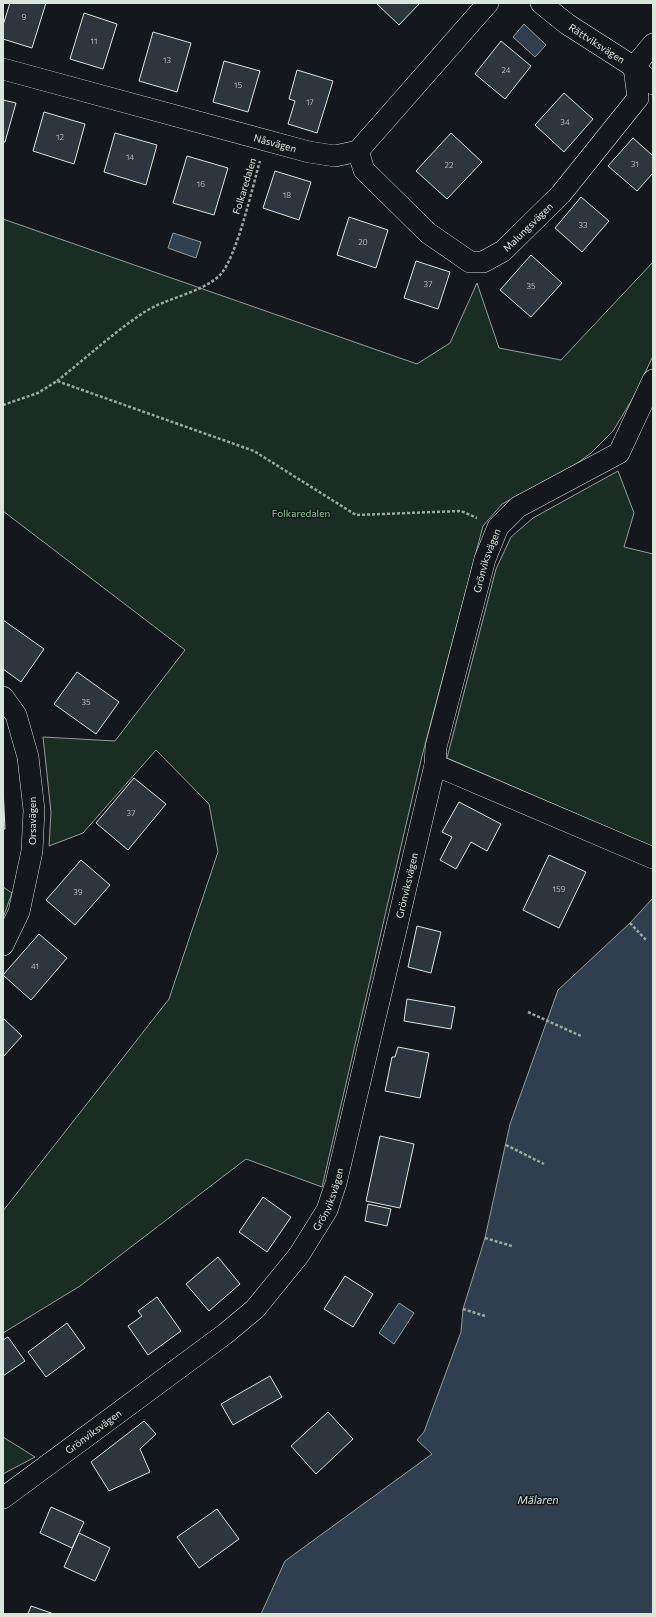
<svg xmlns="http://www.w3.org/2000/svg" width="656" height="1617" font-family="Commissioner,sans-serif">
  <style>
    .green { fill: #1a2d24; stroke: #939e99 }
    .water { fill: #2f3f4d; stroke: #939e99 }
    .building { fill: #2c363c; stroke: #d8e6dc }
    .lines { fill: none; stroke-linecap: round; stroke-linejoin: round }
    .minor-casing { stroke: #d8e6dc; stroke-width: 22 }
    .path { stroke: #9da8a2; stroke-width: 2.5; stroke-dasharray: 3 2; stroke-linecap: butt }
    .minor { stroke: #14181c; stroke-width: 21 }
    .labels { text-anchor: middle; dominant-baseline: central; stroke-width: 3; stroke-linejoin: round; paint-order: stroke }
    .number-label { font-size: 8px; fill: #adbab4 }
    .street-label { font-size: 10px; fill: #d8e6dc; stroke: #14181c }
    .park-label { font-size: 10px; fill: #8ac095; stroke: #14181c }
    .water-label { font-size: 11px; font-style: italic; fill: #d8e6dc; stroke: #14181c }
  </style>
  <rect width="100%" height="100%" fill="#14181c"/>
  <path class="green" d="M 3,219 L 417,364 L 450,343 L 477,283 L 499,348 L 561,360 L 653,262 L 653,356 L 633,398 L 613,431 L 591,453 L 576,464 L 502,504 L 483,526 L 422,756 L 322,1187 L 246,1159 L 80,1286 L 3,1333 L 3,1211 L 169,999 L 218,852 L 209,804 L 156,750 L 83,833 L 49,846 L 51,812 L 43,737 L 115,741 L 185,650 L 3,511 Z
    M 618,471 L 634,513 L 624,547 L 653,554 L 653,860 L 646,844 L 447,758 L 496,569 L 511,537 L 533,518 Z
    M 3,887 L 12,893 L 3,918 Z
    M 3,1437 L 35,1457 L 3,1474 Z"/>
  <path class="water" d="M 524,24 L 546,45 L 535,57 L 513,37 Z
    M 173,233 L 201,242 L 196,258 L 168,248 Z
    M 653,898 L 653,1614 L 261,1614 L 285,1561 L 432,1454 L 417,1440 L 424,1432 L 461,1332 L 463,1309 L 485,1238 L 510,1124 L 558,990 L 630,923 Z
    M 399,1303 L 414,1313 L 394,1344 L 379,1333 Z"/>
  <path class="building" d="M 10,3 L 46,3 L 32,48 L 3,39 L 3,25 Z
    M 376,3 L 420,3 L 399,25 Z
    M 84,13 L 117,24 L 103,69 L 70,59 Z
    M 153,32 L 191,43 L 177,92 L 139,81 Z
    M 501,41 L 531,66 L 505,99 L 475,74 Z
    M 224,61 L 260,71 L 248,112 L 213,102 Z
    M 297,70 L 333,81 L 317,133 L 288,124 L 295,101 L 289,99 Z
    M 564,93 L 593,119 L 564,152 L 535,125 Z
    M 3,100 L 16,103 L 5,142 L 3,142 Z
    M 44,112 L 85,124 L 74,164 L 33,151 Z
    M 115,133 L 157,145 L 146,185 L 104,172 Z
    M 451,133 L 482,162 L 447,199 L 416,171 Z
    M 633,138 L 653,156 L 653,173 L 637,191 L 608,166 Z
    M 187,156 L 228,168 L 214,215 L 173,203 Z
    M 275,171 L 311,182 L 299,220 L 263,208 Z
    M 581,197 L 609,221 L 582,252 L 555,228 Z
    M 349,217 L 388,230 L 376,268 L 337,255 Z
    M 531,255 L 562,283 L 531,317 L 500,290 Z
    M 416,261 L 450,272 L 438,309 L 404,298 Z
    M 3,620 L 44,649 L 21,682 L 3,669 Z
    M 77,672 L 119,702 L 96,734 L 54,704 Z
    M 134,778 L 166,804 L 128,850 L 96,823 Z
    M 3,788 L 5,829 L 3,829 Z
    M 459,802 L 501,824 L 487,851 L 471,842 L 456,869 L 440,860 L 452,837 L 442,832 Z
    M 549,855 L 586,872 L 559,928 L 523,910 Z
    M 81,860 L 110,885 L 75,925 L 46,900 Z
    M 417,926 L 441,932 L 431,973 L 408,967 Z
    M 39,934 L 67,958 L 31,1000 L 3,975 Z
    M 407,999 L 455,1007 L 451,1029 L 404,1021 Z
    M 3,1018 L 22,1036 L 3,1057 Z
    M 398,1047 L 429,1053 L 420,1098 L 385,1091 L 392,1057 L 395,1057 Z
    M 380,1136 L 414,1144 L 400,1208 L 366,1201 Z
    M 263,1197 L 291,1217 L 267,1252 L 239,1232 Z
    M 368,1204 L 391,1209 L 387,1226 L 365,1221 Z
    M 218,1257 L 240,1284 L 209,1311 L 186,1284 Z
    M 345,1276 L 373,1294 L 353,1327 L 324,1309 Z
    M 157,1297 L 181,1331 L 148,1355 L 128,1326 L 142,1316 L 138,1311 Z
    M 67,1323 L 85,1348 L 46,1377 L 28,1352 Z
    M 8,1337 L 25,1361 L 3,1376 L 3,1340 Z
    M 270,1376 L 282,1397 L 233,1425 L 221,1404 Z
    M 328,1412 L 353,1439 L 316,1474 L 291,1446 Z
    M 144,1421 L 156,1434 L 140,1449 L 150,1472 L 109,1491 L 91,1462 Z
    M 51,1507 L 84,1522 L 72,1548 L 40,1533 Z
    M 217,1509 L 239,1539 L 199,1568 L 177,1537 Z
    M 79,1533 L 110,1548 L 95,1581 L 64,1567 Z
    M 31,1606 L 54,1614 L 28,1614 Z"/>
  <g class="lines">
    <g class="minor-casing">
      <g id="minor">
        <path id="s1" d="M 541,3 L 567,24 L 634,67 L 653,84"/>
        <path id="s2" d="M 3,69 L 309,152 L 335,156 L 358,151 L 488,3"/>
        <path id="s3" d="M 358,151 L 364,170 L 428,233 L 470,262 L 483,262 L 503,251 L 561,194 L 638,98 L 634,67 L 653,44"/>
        <path d="M 3,697 L 16,715 L 28,757 L 34,810 L 32,851 L 19,912 L 3,945"/>
        <path d="M 435,765 L 653,858"/>
        <path id="s4" d="M 3,1498 L 225,1334 L 255,1309 L 299,1255 L 327,1210 L 336,1183 L 435,765 L 436,747 L 485,559 L 498,527 L 518,507 L 619,453 L 653,380"/>
      </g>
    </g>
    <path class="path" d="M 57,381 C 86,358 113,333 143,313 C 165,298 202,293 220,275 C 237,257 252,188 260,161
      M 3,405 L 38,393 L 57,381 L 254,451 L 356,515 L 461,511 L 477,518
      M 630,923 L 647,941
      M 528,1012 L 581,1036
      M 506,1145 L 544,1164
      M 485,1238 L 512,1246
      M 463,1309 L 485,1316"/>
    <use href="#minor" class="minor"/>
  </g>
  <g class="labels">
    <g class="number-label">
      <text x="24" y="17">9</text>
      <text x="94" y="41">11</text>
      <text x="167" y="60">13</text>
      <text x="506" y="70">24</text>
      <text x="238" y="85">15</text>
      <text x="310" y="102">17</text>
      <text x="565" y="122">34</text>
      <text x="60" y="137">12</text>
      <text x="130" y="157">14</text>
      <text x="635" y="164">31</text>
      <text x="449" y="165">22</text>
      <text x="201" y="184">16</text>
      <text x="287" y="195">18</text>
      <text x="583" y="225">33</text>
      <text x="363" y="242">20</text>
      <text x="428" y="284">37</text>
      <text x="531" y="286">35</text>
      <text x="86" y="702">35</text>
      <text x="131" y="813">37</text>
      <text x="559" y="889">159</text>
      <text x="78" y="892">39</text>
      <text x="35" y="966">41</text>
    </g>
    <g class="street-label">
      <text stroke="none"><textPath href="#s1" startOffset="69">Rättviksvägen</textPath></text>
      <text stroke="none"><textPath href="#s2" startOffset="282">Nåsvägen</textPath></text>
      <text transform="translate(244 186) rotate(-73)">Folkaredalen</text>
      <text stroke="none"><textPath href="#s3" startOffset="231">Malungsvägen</textPath></text>
      <text stroke="none"><textPath href="#s4" startOffset="1107">Grönviksvägen</textPath></text>
      <text transform="translate(32 821) rotate(-90)">Orsavägen</text>
      <text stroke="none"><textPath href="#s4" startOffset="772">Grönviksvägen</textPath></text>
      <text stroke="none"><textPath href="#s4" startOffset="448">Grönviksvägen</textPath></text>
      <text stroke="none"><textPath href="#s4" startOffset="112">Grönviksvägen</textPath></text>
    </g>
    <g class="park-label">
      <text x="301" y="513">Folkaredalen</text>
    </g>
    <g class="water-label">
      <text x="538" y="1499">Mälaren</text>
    </g>
  </g>
  <rect width="656" height="1617" fill="none" stroke="#d8e6dc" stroke-width="8"/>
</svg>
